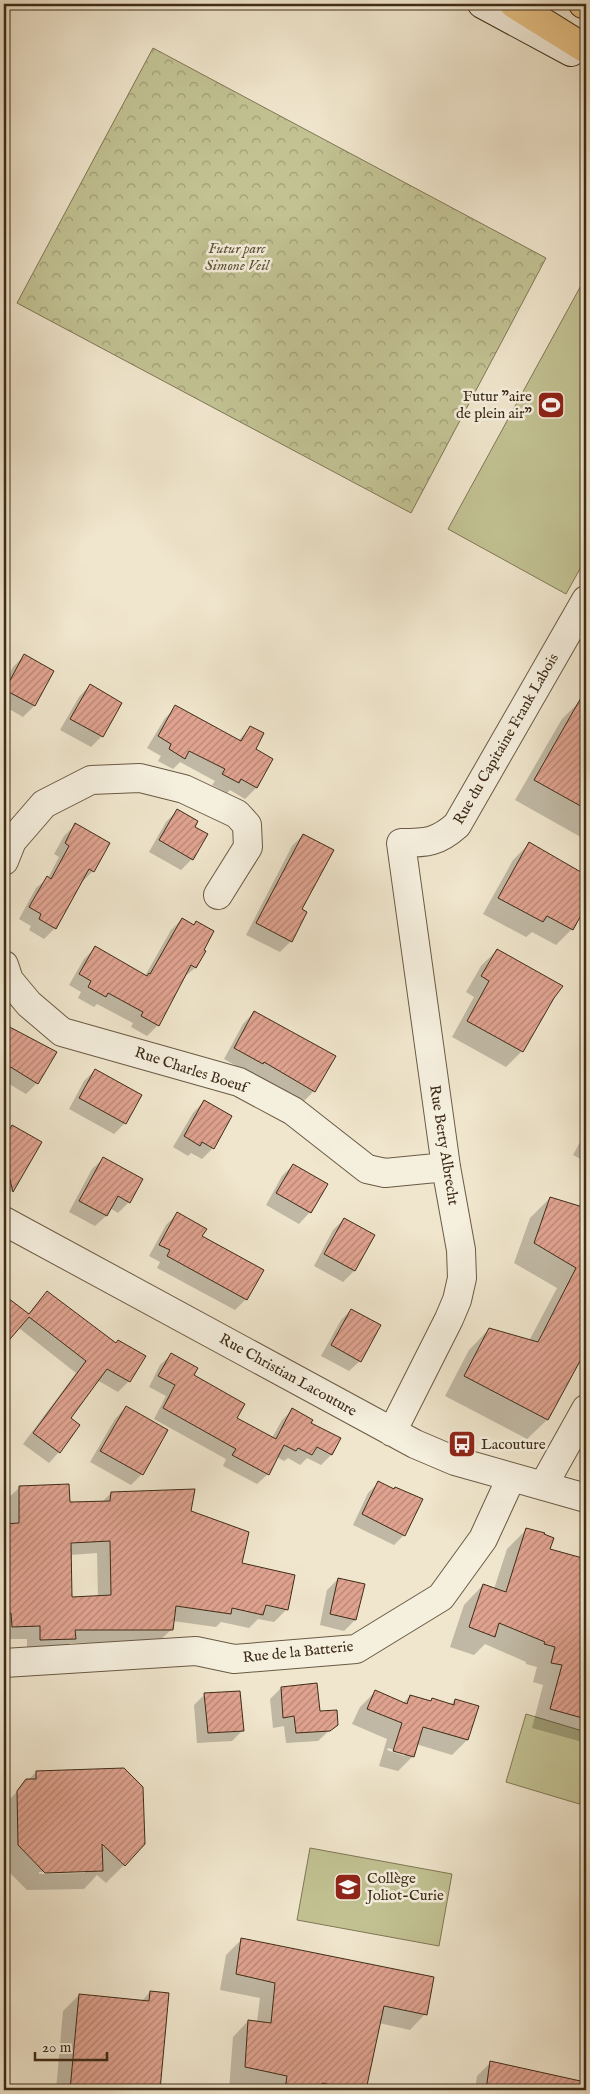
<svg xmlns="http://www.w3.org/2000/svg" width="590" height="2094" font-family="'IM FELL English',serif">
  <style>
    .park { fill: url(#park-crowns); stroke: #807755 }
    .pitch { fill: #c2c293; stroke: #807755 }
    .shadow { fill: #0003; fill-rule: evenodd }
    .building { fill: url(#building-hatch); stroke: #3e2c17; fill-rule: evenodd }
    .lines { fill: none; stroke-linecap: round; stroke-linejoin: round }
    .street-casing { stroke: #6a5a44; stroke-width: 30 }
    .secondary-casing { stroke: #3e2c17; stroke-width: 30 }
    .highway-casing { stroke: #3e2c17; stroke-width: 30 }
    .street { stroke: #f5efde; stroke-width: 28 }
    .secondary { stroke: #f5efde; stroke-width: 28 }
    .highway { stroke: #e8c386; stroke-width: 28 }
    .labels { text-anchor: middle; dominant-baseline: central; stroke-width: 5; stroke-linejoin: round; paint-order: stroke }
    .park-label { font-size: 15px; font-style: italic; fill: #5f5236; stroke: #f5efde }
    .poi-label { font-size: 15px; fill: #3e2c17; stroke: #f5efde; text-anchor: start }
    .street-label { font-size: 15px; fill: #3e2c17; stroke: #f5efde }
  </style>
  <defs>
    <pattern id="park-crowns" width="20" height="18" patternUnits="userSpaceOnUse" patternTransform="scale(1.25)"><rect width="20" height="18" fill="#c2c293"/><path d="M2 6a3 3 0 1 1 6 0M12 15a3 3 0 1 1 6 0" fill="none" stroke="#9f9e77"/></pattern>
    <pattern id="building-hatch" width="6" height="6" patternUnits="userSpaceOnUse" patternTransform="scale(1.25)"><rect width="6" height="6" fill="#e0a390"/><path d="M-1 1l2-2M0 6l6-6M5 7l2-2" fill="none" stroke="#b78575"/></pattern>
  </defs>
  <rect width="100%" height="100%" fill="#f0e6cd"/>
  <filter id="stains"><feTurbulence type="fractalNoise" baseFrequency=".004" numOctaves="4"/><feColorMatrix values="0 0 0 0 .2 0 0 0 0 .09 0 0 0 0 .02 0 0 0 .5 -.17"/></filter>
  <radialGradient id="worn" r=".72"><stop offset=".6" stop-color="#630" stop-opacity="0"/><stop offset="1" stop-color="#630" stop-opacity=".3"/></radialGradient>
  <path class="park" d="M 153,48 L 546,258 L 411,513 L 17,303 Z"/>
  <path class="pitch" d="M 584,280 L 586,281 L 586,558 L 566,594 L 448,529 Z
    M 526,1714 L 586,1732 L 586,1806 L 506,1782 Z
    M 310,1848 L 452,1874 L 439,1946 L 297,1920 Z"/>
  <path class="shadow" d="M 24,656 L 52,672 L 34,706 L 23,717 L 4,706 L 4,685 L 13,667 Z
    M 90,685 L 121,703 L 102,736 L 91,747 L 60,730 L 79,697 Z
    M 582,699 L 586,702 L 586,840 L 515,800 L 562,719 Z
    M 176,707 L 238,741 L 251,727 L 254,749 L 271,759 L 256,788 L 245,799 L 230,790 L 227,793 L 212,785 L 215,781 L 180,762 L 173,769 L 158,761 L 161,756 L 147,748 L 165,718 Z
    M 177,811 L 193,827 L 192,859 L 181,870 L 149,852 L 166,822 Z
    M 75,825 L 93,871 L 82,882 L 55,928 L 44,939 L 29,930 L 31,926 L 19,919 L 36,888 L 48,878 L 59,857 L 54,854 L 64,836 Z
    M 303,835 L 300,910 L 291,941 L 280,952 L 246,935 L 292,846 Z
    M 529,844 L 586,876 L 586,904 L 572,929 L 556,945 L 532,932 L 526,937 L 483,914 L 513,860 Z
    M 182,919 L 193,926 L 197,922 L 195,968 L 183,978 L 158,1025 L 147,1036 L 131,1027 L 133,1023 L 97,1004 L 94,1007 L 78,998 L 81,992 L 69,985 L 84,959 L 95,948 L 145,976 L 171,930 Z
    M 497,950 L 522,1051 L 506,1067 L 452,1037 L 474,997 L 466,992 L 481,966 Z
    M 254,1012 L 314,1091 L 303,1102 L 252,1073 L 251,1074 L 224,1059 L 243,1024 Z
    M 4,1024 L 55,1053 L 37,1083 L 26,1094 L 4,1081 Z
    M 95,1070 L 125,1123 L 114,1134 L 69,1109 L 84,1081 Z
    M 204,1101 L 213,1148 L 202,1159 L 191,1153 L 188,1156 L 173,1147 L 193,1113 Z
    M 12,1126 L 41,1143 L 12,1191 L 4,1199 L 4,1135 Z
    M 586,1131 L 586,1162 L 573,1155 Z
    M 103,1159 L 129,1202 L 118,1213 L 110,1208 L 106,1216 L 95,1226 L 69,1212 L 92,1169 Z
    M 293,1165 L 326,1184 L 310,1212 L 299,1224 L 266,1205 L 282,1176 Z
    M 550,1198 L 586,1210 L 586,1347 L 547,1420 L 527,1439 L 445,1396 L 469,1350 L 489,1329 L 529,1341 L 557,1288 L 514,1263 L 530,1218 Z
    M 177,1214 L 201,1237 L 246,1299 L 235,1310 L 157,1268 L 160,1262 L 149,1256 L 166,1225 Z
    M 344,1219 L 354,1271 L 343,1282 L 314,1266 L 333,1230 Z
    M 47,1293 L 129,1381 L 118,1392 L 97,1380 L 69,1418 L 59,1452 L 49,1463 L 23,1444 L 76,1373 L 19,1328 L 4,1346 L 4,1296 L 28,1314 Z
    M 351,1310 L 360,1361 L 349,1371 L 321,1356 L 341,1320 Z
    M 171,1355 L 236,1418 L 272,1438 L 282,1420 L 292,1410 L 310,1423 L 340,1439 L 331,1455 L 321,1465 L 307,1458 L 300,1465 L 288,1458 L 284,1461 L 277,1457 L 268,1474 L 257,1484 L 223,1466 L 226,1459 L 154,1419 L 166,1396 L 149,1387 L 160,1365 Z
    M 126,1407 L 166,1431 L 142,1474 L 131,1485 L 90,1462 L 115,1419 Z
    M 378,1483 L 404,1535 L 394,1545 L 353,1525 L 368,1493 Z
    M 20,1487 L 69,1504 L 102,1502 L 111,1493 L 190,1512 L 287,1609 L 274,1622 L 258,1619 L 249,1628 L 221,1622 L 216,1627 L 173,1621 L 172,1629 L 158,1642 L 70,1643 L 61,1652 L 27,1653 L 27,1639 L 4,1639 L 4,1525 L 6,1525 L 6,1500 ZM 97,1553 L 98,1597 L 71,1598 L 70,1555 Z
    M 527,1529 L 549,1550 L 586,1561 L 586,1743 L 532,1728 L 543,1685 L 533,1682 L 537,1667 L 526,1664 L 526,1662 L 485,1644 L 474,1655 L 450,1647 L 464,1605 L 483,1585 L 494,1589 L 507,1549 Z
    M 338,1579 L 363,1585 L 355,1620 L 344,1631 L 320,1625 L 327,1590 Z
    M 281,1688 L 319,1713 L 336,1724 L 318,1741 L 286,1743 L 284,1726 L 273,1728 L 270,1699 Z
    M 375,1692 L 403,1703 L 410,1696 L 430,1702 L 432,1699 L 450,1705 L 455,1700 L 467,1740 L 452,1755 L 416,1744 L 413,1756 L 398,1771 L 379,1766 L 387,1739 L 352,1724 L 360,1707 ZM 388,1748 L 405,1753 L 405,1756 L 387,1750 Z
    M 205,1694 L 243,1730 L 232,1741 L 197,1743 L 194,1705 Z
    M 36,1772 L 124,1865 L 106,1883 L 97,1875 L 84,1889 L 27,1890 L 4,1867 L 4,1805 ZM 85,1870 L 85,1873 L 39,1874 L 39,1872 Z
    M 242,1939 L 425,2014 L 410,2030 L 379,2023 L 365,2090 L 229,2090 L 233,2037 L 248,2021 L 257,2022 L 260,1998 L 220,1990 L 226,1955 Z
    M 150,1992 L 168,1994 L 159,2090 L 56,2090 L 63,2011 L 79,1995 L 141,2002 Z
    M 490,2063 L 562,2078 L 559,2090 L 475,2090 L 477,2076 Z"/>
  <path class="building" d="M 24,654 L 54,671 L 35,706 L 5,690 Z
    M 90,684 L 122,703 L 103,737 L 70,719 Z
    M 586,689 L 586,809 L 534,780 Z
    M 175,705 L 241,741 L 250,726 L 264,733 L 256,749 L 273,759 L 257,788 L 241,779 L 239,783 L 222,774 L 225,769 L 189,751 L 185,759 L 169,749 L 171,744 L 158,736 Z
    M 177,809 L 198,821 L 195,827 L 208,834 L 193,860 L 159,840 Z
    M 75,823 L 110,843 L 94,872 L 89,869 L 56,929 L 39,919 L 41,914 L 29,907 L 47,876 L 51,879 L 69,846 L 65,843 Z
    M 303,834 L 334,850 L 302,909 L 307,912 L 292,942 L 256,923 Z
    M 529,842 L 586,875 L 586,906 L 573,930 L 547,916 L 543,922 L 498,898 Z
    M 182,918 L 194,925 L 196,921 L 214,931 L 204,950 L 206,951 L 196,968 L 191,965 L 159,1026 L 141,1016 L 143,1012 L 108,993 L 106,997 L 88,987 L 91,981 L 79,974 L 95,946 L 147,976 L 149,973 L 150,974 Z
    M 497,949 L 563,986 L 554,998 L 523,1052 L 467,1021 L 489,981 L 481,976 Z
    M 254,1011 L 336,1056 L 315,1092 L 264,1062 L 263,1064 L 234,1048 Z
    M 4,1024 L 57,1052 L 38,1084 L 4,1063 Z
    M 95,1069 L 142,1095 L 126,1124 L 79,1098 Z
    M 204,1100 L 232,1116 L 214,1149 L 202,1142 L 200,1146 L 184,1136 Z
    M 12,1125 L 42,1142 L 13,1192 L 8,1172 L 4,1170 L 4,1139 Z
    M 103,1157 L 143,1179 L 130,1203 L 118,1196 L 107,1216 L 79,1201 Z
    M 293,1164 L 328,1184 L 311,1213 L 276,1193 Z
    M 550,1197 L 586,1208 L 586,1350 L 548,1420 L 464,1376 L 489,1328 L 538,1342 L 576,1268 L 534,1243 Z
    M 177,1212 L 207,1229 L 202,1236 L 264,1270 L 247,1300 L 167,1256 L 170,1250 L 159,1245 Z
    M 344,1218 L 375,1235 L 355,1271 L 324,1254 Z
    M 47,1291 L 116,1343 L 118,1340 L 146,1356 L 130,1382 L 107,1369 L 71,1418 L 80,1425 L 60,1453 L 33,1433 L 86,1361 L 29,1317 L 4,1346 L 4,1295 L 29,1314 Z
    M 351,1309 L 381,1325 L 361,1362 L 331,1345 Z
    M 171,1353 L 198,1368 L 194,1375 L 245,1404 L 237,1418 L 276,1439 L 292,1408 L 313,1420 L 311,1423 L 341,1438 L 332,1455 L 317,1447 L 312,1455 L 298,1448 L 296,1451 L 284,1445 L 269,1475 L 232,1455 L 236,1449 L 163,1408 L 175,1385 L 158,1376 Z
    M 126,1406 L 168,1430 L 143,1475 L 100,1451 Z
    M 378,1481 L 394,1489 L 395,1487 L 423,1499 L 405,1536 L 362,1514 Z
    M 69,1484 L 70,1502 L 110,1501 L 111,1492 L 195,1489 L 191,1511 L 249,1532 L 242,1563 L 295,1575 L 288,1610 L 266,1605 L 263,1615 L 232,1608 L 231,1614 L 176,1606 L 173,1630 L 75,1630 L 76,1639 L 40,1640 L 40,1626 L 12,1627 L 11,1613 L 6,1613 L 4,1524 L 19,1523 L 19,1486 ZM 110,1541 L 111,1595 L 72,1597 L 71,1543 Z
    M 526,1528 L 545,1533 L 544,1534 L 554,1538 L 550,1549 L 586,1559 L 586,1719 L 550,1709 L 562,1665 L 551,1663 L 555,1647 L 544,1644 L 545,1642 L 499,1623 L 495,1637 L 469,1627 L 483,1584 L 506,1592 Z
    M 338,1578 L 365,1584 L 356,1620 L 330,1614 Z
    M 317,1683 L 320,1711 L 337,1710 L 338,1725 L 330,1731 L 296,1733 L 294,1716 L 283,1718 L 281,1687 Z
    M 375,1690 L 407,1704 L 410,1695 L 431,1701 L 432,1698 L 454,1705 L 455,1699 L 479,1706 L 468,1740 L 423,1727 L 414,1757 L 393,1751 L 402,1723 L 367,1709 Z
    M 240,1691 L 244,1731 L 208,1733 L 204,1693 Z
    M 124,1768 L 143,1787 L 145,1844 L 125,1866 L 102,1844 L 103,1871 L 45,1873 L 18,1845 L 17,1791 L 26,1779 L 36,1779 L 36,1771 Z
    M 241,1938 L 434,1977 L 427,2015 L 384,2006 L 366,2090 L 356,2090 L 322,2083 L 321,2090 L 285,2090 L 287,2076 L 245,2067 L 248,2020 L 271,2023 L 275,1983 L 236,1974 Z
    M 150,1991 L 169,1993 L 160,2090 L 70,2090 L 79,1994 L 149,2001 Z
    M 490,2061 L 585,2082 L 584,2090 L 486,2090 Z"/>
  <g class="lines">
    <g class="street-casing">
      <path id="street" d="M 4,861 L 12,841 L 44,804 L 91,780 L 140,778 L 184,789 L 237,814 L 247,825 L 248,847 L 218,895
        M 4,965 L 9,980 L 29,1004 L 62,1032 L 239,1082 L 293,1111 L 367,1169 L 385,1173 L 446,1167
        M 4,1221 L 415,1444 L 455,1461 L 586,1498
        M 392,1432 L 449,1319 L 457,1300 L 462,1278 L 461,1250 L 446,1167 L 401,843 C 427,843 438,842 457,825 L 586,600
        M 543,1486 L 586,1409
        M 4,1663 L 196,1651 L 234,1659 L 356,1649 L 441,1597 L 483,1539 L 511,1478"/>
    </g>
    <g class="secondary-casing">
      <path id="secondary" d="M 482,4 L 571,52"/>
    </g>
    <g class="highway-casing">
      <path id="highway" d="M 514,4 L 586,49
        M 583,4 L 586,5"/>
    </g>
    <use href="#street" class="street"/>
    <use href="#secondary" class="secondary"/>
    <use href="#highway" class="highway"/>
  </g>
  <defs>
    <g id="stadium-square" transform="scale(1.4375)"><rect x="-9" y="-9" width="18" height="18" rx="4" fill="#8f2418" stroke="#f5efde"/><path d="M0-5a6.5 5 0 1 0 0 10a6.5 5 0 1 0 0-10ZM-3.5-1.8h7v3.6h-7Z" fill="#fff"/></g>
    <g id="bus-square" transform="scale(1.4375)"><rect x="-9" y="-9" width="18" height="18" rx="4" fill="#8f2418" stroke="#f5efde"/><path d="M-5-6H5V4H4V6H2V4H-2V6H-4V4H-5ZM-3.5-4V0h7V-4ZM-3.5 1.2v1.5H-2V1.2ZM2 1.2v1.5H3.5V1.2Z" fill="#fff"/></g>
    <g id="school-square" transform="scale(1.4375)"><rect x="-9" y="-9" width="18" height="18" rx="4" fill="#8f2418" stroke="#f5efde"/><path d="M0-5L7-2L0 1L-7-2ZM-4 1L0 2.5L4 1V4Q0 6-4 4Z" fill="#fff"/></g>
  </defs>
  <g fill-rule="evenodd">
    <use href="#stadium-square" x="551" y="405"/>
    <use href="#bus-square" x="462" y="1444"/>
    <use href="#school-square" x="348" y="1887"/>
  </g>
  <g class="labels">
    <g class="park-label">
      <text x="237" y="248">Futur parc<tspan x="237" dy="17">Simone Veil</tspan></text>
    </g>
    <g class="poi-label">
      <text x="532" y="396" text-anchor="end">Futur "aire<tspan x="532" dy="17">de plein air"</tspan></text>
      <text x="481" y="1444">Lacouture</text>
      <text x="367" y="1878">Collège<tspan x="367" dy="17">Joliot-Curie</tspan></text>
    </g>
    <g class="street-label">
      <text transform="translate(506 739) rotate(-60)">Rue du Capitaine Frank Labois</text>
      <text transform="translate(191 1070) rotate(18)">Rue Charles Boeuf</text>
      <text transform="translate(444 1145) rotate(81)">Rue Berty Albrecht</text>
      <text transform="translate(288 1375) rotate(29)">Rue Christian Lacouture</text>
      <text transform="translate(298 1652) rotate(-6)">Rue de la Batterie</text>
    </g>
  </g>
  <rect width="590" height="2094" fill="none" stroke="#f0e6cd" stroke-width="20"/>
  <rect x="5" y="5" width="580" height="2084" fill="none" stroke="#3e2c17" stroke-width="2.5"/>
  <rect x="10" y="10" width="570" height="2074" fill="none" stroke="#3e2c17"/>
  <path d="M35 2052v8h72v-8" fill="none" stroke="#3e2c17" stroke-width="2.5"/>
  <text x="42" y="2052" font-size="15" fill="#3e2c17" stroke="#f5efde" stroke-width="4" paint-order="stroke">20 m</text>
  <rect width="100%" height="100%" filter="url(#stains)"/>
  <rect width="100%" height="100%" fill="url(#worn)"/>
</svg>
